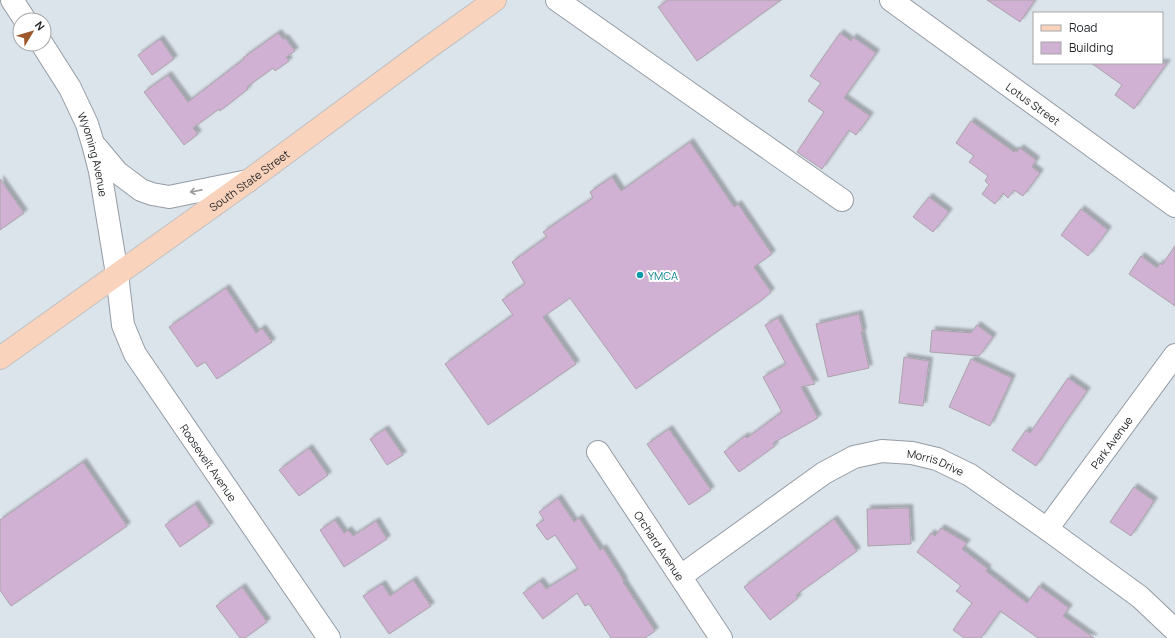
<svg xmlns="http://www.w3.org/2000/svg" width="1175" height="638" font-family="Manrope,sans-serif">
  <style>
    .building { fill: #d0b1d3; stroke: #aba3ac; filter: url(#shadow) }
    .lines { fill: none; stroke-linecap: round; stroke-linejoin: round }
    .minor-casing { stroke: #959ca4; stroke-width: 24 }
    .major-casing { stroke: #c0c1c2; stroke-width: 24 }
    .minor { stroke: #fff; stroke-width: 22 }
    .major { stroke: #fad3bd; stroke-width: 22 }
    .oneway { stroke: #9a9b9c }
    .culture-dot { fill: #0f9aa8; stroke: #fff; stroke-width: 1.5 }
    .labels { text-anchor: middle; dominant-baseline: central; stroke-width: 4; stroke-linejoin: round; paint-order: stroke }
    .street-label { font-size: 11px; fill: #1e2124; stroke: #fff }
    .culture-label { font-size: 11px; fill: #0d838f; stroke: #fff; text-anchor: start }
  </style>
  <defs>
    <filter id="shadow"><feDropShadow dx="3.5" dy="-3.5" stdDeviation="1" flood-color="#0004"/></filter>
  </defs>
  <rect width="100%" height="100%" fill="#dbe3eb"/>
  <path class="building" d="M 668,0 L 781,0 L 697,61 L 658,7 Z
    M 987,0 L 1035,0 L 1020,22 Z
    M 278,33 L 283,39 L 285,38 L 295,51 L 286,57 L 289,61 L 275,71 L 273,68 L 247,87 L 248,89 L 220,111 L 219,109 L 193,128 L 198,134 L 184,145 L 144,92 L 168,75 L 188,102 L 244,59 L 243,58 Z
    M 840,33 L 851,41 L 853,37 L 876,53 L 844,98 L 870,116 L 856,135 L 849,130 L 822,169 L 797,152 L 824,112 L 808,101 L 821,83 L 810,76 Z
    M 160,39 L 174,59 L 152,75 L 138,55 Z
    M 1091,63 L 1167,63 L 1134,109 L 1115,95 L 1122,85 Z
    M 971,121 L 1014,152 L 1016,150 L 1017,152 L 1020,148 L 1036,160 L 1032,167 L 1040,173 L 1023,196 L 1014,190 L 1008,198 L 1003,193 L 995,204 L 982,194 L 989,185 L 985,181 L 988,176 L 969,162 L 974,156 L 956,143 Z
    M 690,142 L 734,207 L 738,204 L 772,254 L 754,267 L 771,292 L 762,300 L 636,389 L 570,298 L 543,317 L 576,364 L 488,425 L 445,364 L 513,315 L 502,300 L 525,284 L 512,262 L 547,237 L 543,232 L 593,198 L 590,192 L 612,177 L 621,191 Z
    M 0,179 L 24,213 L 0,230 Z
    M 929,197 L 949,212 L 933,232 L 913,217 Z
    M 1081,209 L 1108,230 L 1088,256 L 1061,235 Z
    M 1175,246 L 1175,306 L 1129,274 L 1141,256 L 1157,268 L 1160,263 L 1162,265 Z
    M 226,288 L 256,333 L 262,328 L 272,342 L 217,379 L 205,362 L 197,367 L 169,327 Z
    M 859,314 L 863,332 L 861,332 L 869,368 L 828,377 L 816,324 Z
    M 778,318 L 815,384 L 801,387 L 818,418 L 773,443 L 775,446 L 739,472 L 724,452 L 745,436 L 747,438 L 782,412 L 763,377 L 786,364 L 765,325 Z
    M 977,325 L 993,337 L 979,356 L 930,352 L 932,330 L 971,333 Z
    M 904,357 L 929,361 L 923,406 L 899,403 Z
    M 971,359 L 1012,378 L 990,426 L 949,407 Z
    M 1068,378 L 1087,391 L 1066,421 L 1036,466 L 1012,450 L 1026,430 L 1030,433 Z
    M 385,429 L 403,455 L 387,465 L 370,439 Z
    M 669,429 L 711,490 L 689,505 L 647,444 Z
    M 309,448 L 328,475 L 299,496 L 279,470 Z
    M 83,462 L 127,526 L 11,606 L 0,590 L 0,520 Z
    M 1134,487 L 1154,501 L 1131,536 L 1110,522 Z
    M 558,498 L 574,522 L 579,518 L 600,550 L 603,548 L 624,581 L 623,582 L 655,631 L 645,638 L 611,638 L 589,604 L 585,606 L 577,593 L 543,619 L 523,593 L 540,581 L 546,589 L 578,569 L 555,535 L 547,540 L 536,525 L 544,520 L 539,512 Z
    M 195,504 L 210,526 L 180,547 L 165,525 Z
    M 909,508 L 911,544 L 868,546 L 867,509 Z
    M 834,519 L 857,551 L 796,595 L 798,598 L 770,620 L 744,587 Z
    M 335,520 L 344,533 L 348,530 L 353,536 L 376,521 L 387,539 L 344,567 L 320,530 Z
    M 941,528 L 967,543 L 962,549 L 988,569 L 986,571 L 1027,603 L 1039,586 L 1069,608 L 1063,616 L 1094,638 L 1038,638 L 1000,611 L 981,638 L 964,638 L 953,630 L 972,603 L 956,591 L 961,586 L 917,552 L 931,533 L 935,536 Z
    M 413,580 L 431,606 L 389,634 L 363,596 L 382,584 L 390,596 Z
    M 242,587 L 267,622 L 245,638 L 240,638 L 216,606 Z"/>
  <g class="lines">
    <g class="minor-casing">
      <g id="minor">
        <path d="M 12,0 L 25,20"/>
        <path d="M 557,0 L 675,83 L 842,200"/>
        <path id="s1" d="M 891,0 L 1175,206"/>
        <path id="s2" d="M 42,44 L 70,88 L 87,124 L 93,144 L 100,171 L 117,274 L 123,325 L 135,354 L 329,638"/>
        <path d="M 97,148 L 117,172 L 141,190 L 152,194 L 169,197 L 248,181"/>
        <path id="s3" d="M 598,452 L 721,638"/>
        <path id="s4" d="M 1047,529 L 1175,355"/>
        <path id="s5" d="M 681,576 L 824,473 L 854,457 L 882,451 L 912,453 L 937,459 L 970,475 L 1047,529 L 1140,597 L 1175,630"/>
      </g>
    </g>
    <g class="major-casing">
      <g id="major">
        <path id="s6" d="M 0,358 L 248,181 L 428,48 L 495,0"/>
      </g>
    </g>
    <use href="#minor" class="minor"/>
    <use href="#major" class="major"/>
  </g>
  <defs><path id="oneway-shaft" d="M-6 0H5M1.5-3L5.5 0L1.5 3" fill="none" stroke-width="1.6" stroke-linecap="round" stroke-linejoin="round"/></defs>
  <use class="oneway" href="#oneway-shaft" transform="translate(196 191) rotate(169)"/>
  <circle class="culture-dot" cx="640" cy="275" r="4"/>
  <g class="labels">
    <g class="street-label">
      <text stroke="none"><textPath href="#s1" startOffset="176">Lotus Street</textPath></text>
      <text stroke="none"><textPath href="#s2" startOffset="123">Wyoming Avenue</textPath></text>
      <text stroke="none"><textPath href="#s6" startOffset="306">South State Street</textPath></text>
      <text stroke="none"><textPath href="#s4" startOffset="108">Park Avenue</textPath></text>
      <text stroke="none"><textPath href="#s2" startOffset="459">Roosevelt Avenue</textPath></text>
      <text stroke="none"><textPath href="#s5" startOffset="294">Morris Drive</textPath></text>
      <text stroke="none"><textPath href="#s3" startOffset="112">Orchard Avenue</textPath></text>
    </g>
    <g class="culture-label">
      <text x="648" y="275">YMCA</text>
    </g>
  </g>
  <rect x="1033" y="12" width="130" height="52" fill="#ffffff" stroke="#a5a6a7"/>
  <rect x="1041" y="25" width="20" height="6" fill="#fad3bd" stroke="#a5a6a7"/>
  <text x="1069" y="32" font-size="12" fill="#1e2124">Road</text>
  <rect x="1041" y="42" width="20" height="12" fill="#d0b1d3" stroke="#a5a6a7"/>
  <text x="1069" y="52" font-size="12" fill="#1e2124">Building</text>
  <g transform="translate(32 32) rotate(52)"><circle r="19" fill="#ffffff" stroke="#a5a6a7"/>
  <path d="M0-3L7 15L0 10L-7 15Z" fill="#9d582c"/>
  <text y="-6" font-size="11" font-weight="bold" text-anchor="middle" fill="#1e2124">N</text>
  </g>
</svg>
